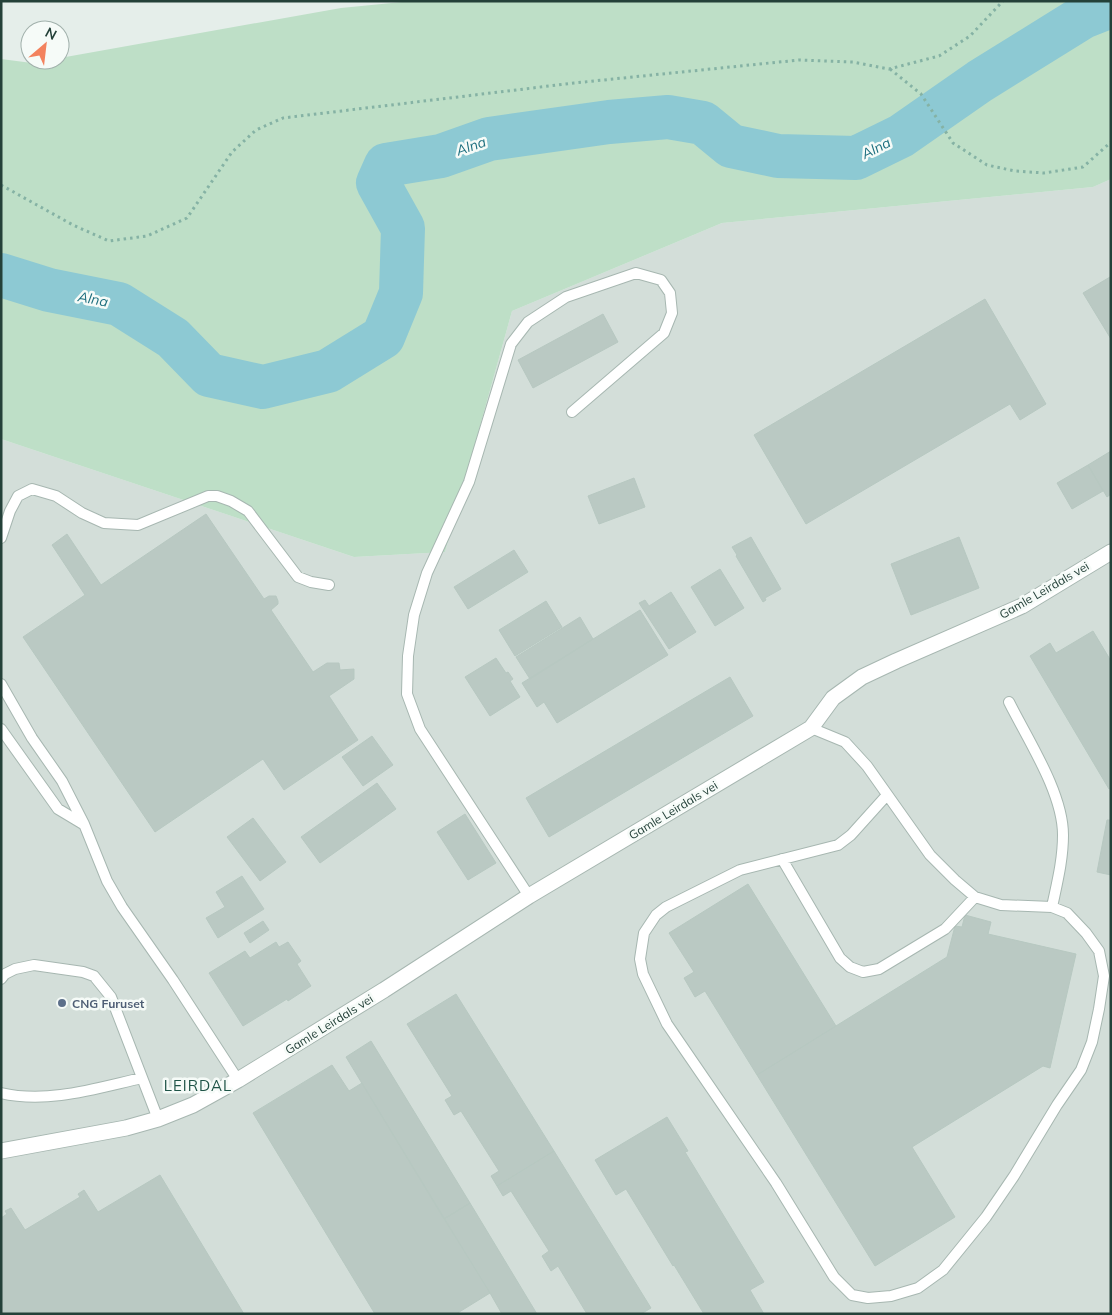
<svg xmlns="http://www.w3.org/2000/svg" width="1112" height="1315" font-family="Mulish,sans-serif">
  <style>
    .built { fill: #d3ded9 }
    .green { fill: #bedfc7 }
    .lines { fill: none; stroke-linecap: round; stroke-linejoin: round }
    .river { stroke: #8dc9d3; stroke-width: 44 }
    .building { fill: #bac9c3; stroke: #b7c8c1 }
    .service-casing { stroke: #a7b7b1; stroke-width: 12 }
    .minor-casing { stroke: #a7b7b1; stroke-width: 17 }
    .path { stroke: #85b2a4; stroke-width: 3; stroke-dasharray: 2.5 4; stroke-linecap: butt }
    .service { stroke: #fff; stroke-width: 10 }
    .minor { stroke: #fff; stroke-width: 15 }
    .service-dot { fill: #5c6f8a; stroke: #f6fbf8; stroke-width: 2 }
    .labels { text-anchor: middle; dominant-baseline: central; stroke-width: 5; stroke-linejoin: round; paint-order: stroke }
    .street-label { font-size: 12px; fill: #244139; stroke: #f6fbf8 }
    .service-label { font-size: 12px; font-weight: bold; fill: #4e5e75; stroke: #f6fbf8; text-anchor: start }
    .water-label { font-size: 14px; font-style: italic; fill: #1c6e7e; stroke: #f6fbf8 }
    .quarter-label { font-size: 15px; letter-spacing: 1px; fill: #1f5447; stroke: #f6fbf8 }
  </style>
  <rect width="100%" height="100%" fill="#e5eeea"/>
  <path class="built" d="M 1111,179 L 1111,1314 L 1,1314 L 1,439 L 354,557 L 445,552 L 512,311 L 722,223 L 1093,187 Z"/>
  <path class="green" d="M 412,1 L 1111,1 L 1111,179 L 1093,187 L 722,223 L 512,311 L 445,552 L 354,557 L 1,439 L 1,59 L 32,63 L 60,60 L 60,58 L 341,8 Z"/>
  <g class="lines">
    <path class="river" d="M 1,275 L 49,290 L 119,304 L 173,338 L 209,375 L 263,387 L 328,371 L 383,337 L 401,293 L 403,228 L 378,183 L 386,165 L 441,156 L 489,139 L 609,122 L 668,117 L 703,123 L 731,146 L 778,156 L 856,158 L 901,136 L 980,81 L 1083,17 L 1111,6"/>
  </g>
  <path class="building" d="M 1110,277 L 1111,278 L 1111,339 L 1083,293 Z
    M 985,299 L 1046,404 L 1020,420 L 1010,404 L 806,524 L 754,435 Z
    M 603,314 L 618,342 L 533,388 L 518,360 Z
    M 1111,451 L 1111,494 L 1107,497 L 1088,465 Z
    M 1088,465 L 1103,491 L 1072,509 L 1057,483 Z
    M 634,478 L 645,507 L 599,524 L 588,496 Z
    M 206,514 L 264,599 L 269,596 L 276,596 L 278,601 L 278,604 L 271,610 L 313,672 L 327,663 L 339,663 L 340,670 L 354,669 L 354,679 L 329,696 L 358,740 L 284,790 L 263,759 L 155,832 L 23,637 L 85,595 L 52,545 L 67,534 L 101,585 Z
    M 751,537 L 781,589 L 765,598 L 766,600 L 763,602 L 736,556 L 737,555 L 732,547 Z
    M 959,537 L 979,588 L 911,615 L 891,564 Z
    M 514,550 L 528,572 L 468,609 L 454,587 Z
    M 720,569 L 744,608 L 715,626 L 691,587 Z
    M 671,592 L 696,632 L 669,649 L 639,603 L 645,600 L 649,606 Z
    M 546,601 L 562,627 L 515,656 L 499,630 Z
    M 640,610 L 668,655 L 557,723 L 544,702 L 537,707 L 522,683 Z
    M 580,617 L 593,639 L 530,679 L 516,657 Z
    M 1093,631 L 1111,661 L 1111,788 L 1109,789 L 1030,656 L 1050,643 L 1056,653 Z
    M 496,658 L 506,673 L 508,672 L 513,679 L 510,681 L 520,697 L 490,716 L 465,677 Z
    M 730,677 L 753,716 L 549,837 L 526,798 Z
    M 372,736 L 393,765 L 363,786 L 342,757 Z
    M 377,783 L 396,809 L 320,863 L 301,837 Z
    M 465,814 L 496,863 L 468,880 L 437,832 Z
    M 253,818 L 286,862 L 260,881 L 227,837 Z
    M 1107,820 L 1111,820 L 1111,875 L 1097,872 Z
    M 242,876 L 264,909 L 218,938 L 206,918 L 225,907 L 216,892 Z
    M 748,884 L 836,1026 L 757,1075 L 705,991 L 695,997 L 684,978 L 694,972 L 669,933 Z
    M 965,915 L 991,922 L 988,934 L 1076,954 L 1050,1068 L 1043,1066 L 912,1147 L 955,1217 L 875,1266 L 757,1075 L 947,957 L 955,926 L 962,927 Z
    M 263,921 L 269,930 L 250,943 L 244,933 Z
    M 276,942 L 279,947 L 288,942 L 301,961 L 297,964 L 311,986 L 288,1001 L 287,999 L 243,1026 L 209,973 L 245,951 L 250,958 Z
    M 456,994 L 554,1151 L 497,1186 L 491,1176 L 499,1171 L 461,1111 L 454,1115 L 445,1100 L 452,1096 L 407,1024 Z
    M 371,1041 L 470,1203 L 444,1219 L 346,1057 Z
    M 332,1065 L 349,1091 L 362,1083 L 490,1293 L 456,1314 L 375,1314 L 253,1113 Z
    M 667,1117 L 688,1151 L 685,1152 L 764,1282 L 750,1290 L 764,1314 L 704,1314 L 674,1265 L 673,1266 L 626,1189 L 616,1195 L 595,1160 Z
    M 554,1151 L 651,1308 L 641,1314 L 587,1314 L 558,1266 L 551,1271 L 542,1256 L 549,1251 L 511,1191 L 503,1196 L 497,1186 Z
    M 160,1175 L 244,1314 L 1,1314 L 1,1218 L 7,1214 L 5,1211 L 11,1208 L 25,1230 L 80,1197 L 78,1194 L 84,1190 L 98,1212 Z
    M 470,1203 L 537,1314 L 502,1314 L 490,1293 L 444,1219 Z"/>
  <g class="lines">
    <g class="service-casing">
      <path id="service" d="M 1,538 L 10,511 L 18,496 L 32,489 L 56,496 L 82,513 L 104,523 L 138,525 L 208,496 L 217,496 L 231,501 L 248,511 L 298,577 L 311,582 L 329,585
        M 1,684 L 32,738 L 62,781 L 84,824 L 107,881 L 122,907 L 173,980 L 238,1080
        M 1009,702 C 1028,740 1063,793 1063,835 C 1063,860 1057,883 1052,907
        M 811,728 L 845,742 L 867,766 L 930,855 L 955,880 L 975,897 L 1001,905 L 1052,907 L 1067,913 L 1086,933 L 1099,951 L 1104,976 L 1099,1009 L 1092,1042 L 1081,1070 L 1057,1105 L 1014,1176 L 986,1217 L 943,1270 L 918,1288 L 891,1296 L 868,1298 L 852,1295 L 834,1277 L 776,1183 L 667,1024 L 643,974 L 640,959 L 644,933 L 656,915 L 666,907 L 740,870 L 838,845 L 851,835 L 887,795
        M 1,729 L 58,809 L 83,824
        M 782,859 L 840,958 L 850,967 L 863,972 L 879,969 L 945,929 L 975,897
        M 529,896 L 420,729 L 407,694 L 408,656 L 414,615 L 427,573 L 469,482 L 511,344 L 528,322 L 566,297 L 636,273 L 661,280 L 670,293 L 672,313 L 664,333 L 572,412
        M 1,979 L 5,974 L 15,969 L 34,965 L 83,972 L 94,976 L 111,997 L 158,1119
        M 1,1093 C 48,1104 97,1088 142,1078"/>
    </g>
    <g class="minor-casing">
      <path id="minor" d="M 1,1151 L 126,1128 L 158,1119 L 193,1105 L 238,1080 L 384,990 L 529,896 L 811,728 L 833,698 L 862,677 L 896,661 L 1022,606 L 1111,552"/>
    </g>
    <path class="path" d="M 890,69 L 921,94 L 953,143 L 987,165 L 1015,171 L 1044,173 L 1083,167 L 1111,142
      M 1,185 L 73,225 L 109,241 L 147,236 L 187,218 L 232,152 L 256,130 L 283,118 L 574,83 L 799,60 L 853,62 L 889,69 L 939,56 L 970,36 L 1003,1"/>
    <use href="#service" class="service"/>
    <use href="#minor" class="minor"/>
  </g>
  <circle class="service-dot" cx="62" cy="1003" r="5"/>
  <g class="labels">
    <g class="street-label">
      <text transform="translate(1044 590) rotate(-30)">Gamle Leirdals vei</text>
      <text transform="translate(673 810) rotate(-31)">Gamle Leirdals vei</text>
      <text transform="translate(329 1024) rotate(-32)">Gamle Leirdals vei</text>
    </g>
    <g class="service-label">
      <text x="72" y="1003">CNG Furuset</text>
    </g>
    <g class="water-label">
      <text transform="translate(471 146) rotate(-19)">Alna</text>
      <text transform="translate(876 148) rotate(-27)">Alna</text>
      <text transform="translate(93 299) rotate(11)">Alna</text>
    </g>
    <g class="quarter-label">
      <text x="198" y="1085">LEIRDAL</text>
    </g>
  </g>
  <rect width="1112" height="1315" fill="none" stroke="#244139" stroke-width="5"/>
  <g transform="translate(45 45) rotate(28)"><circle r="24" fill="#f6fbf8" stroke="#a2b1ac"/>
  <path d="M0-4L9 19L0 12L-9 19Z" fill="#f3825e"/>
  <text y="-8" font-size="14" font-weight="bold" text-anchor="middle" fill="#244139">N</text>
  </g>
</svg>
